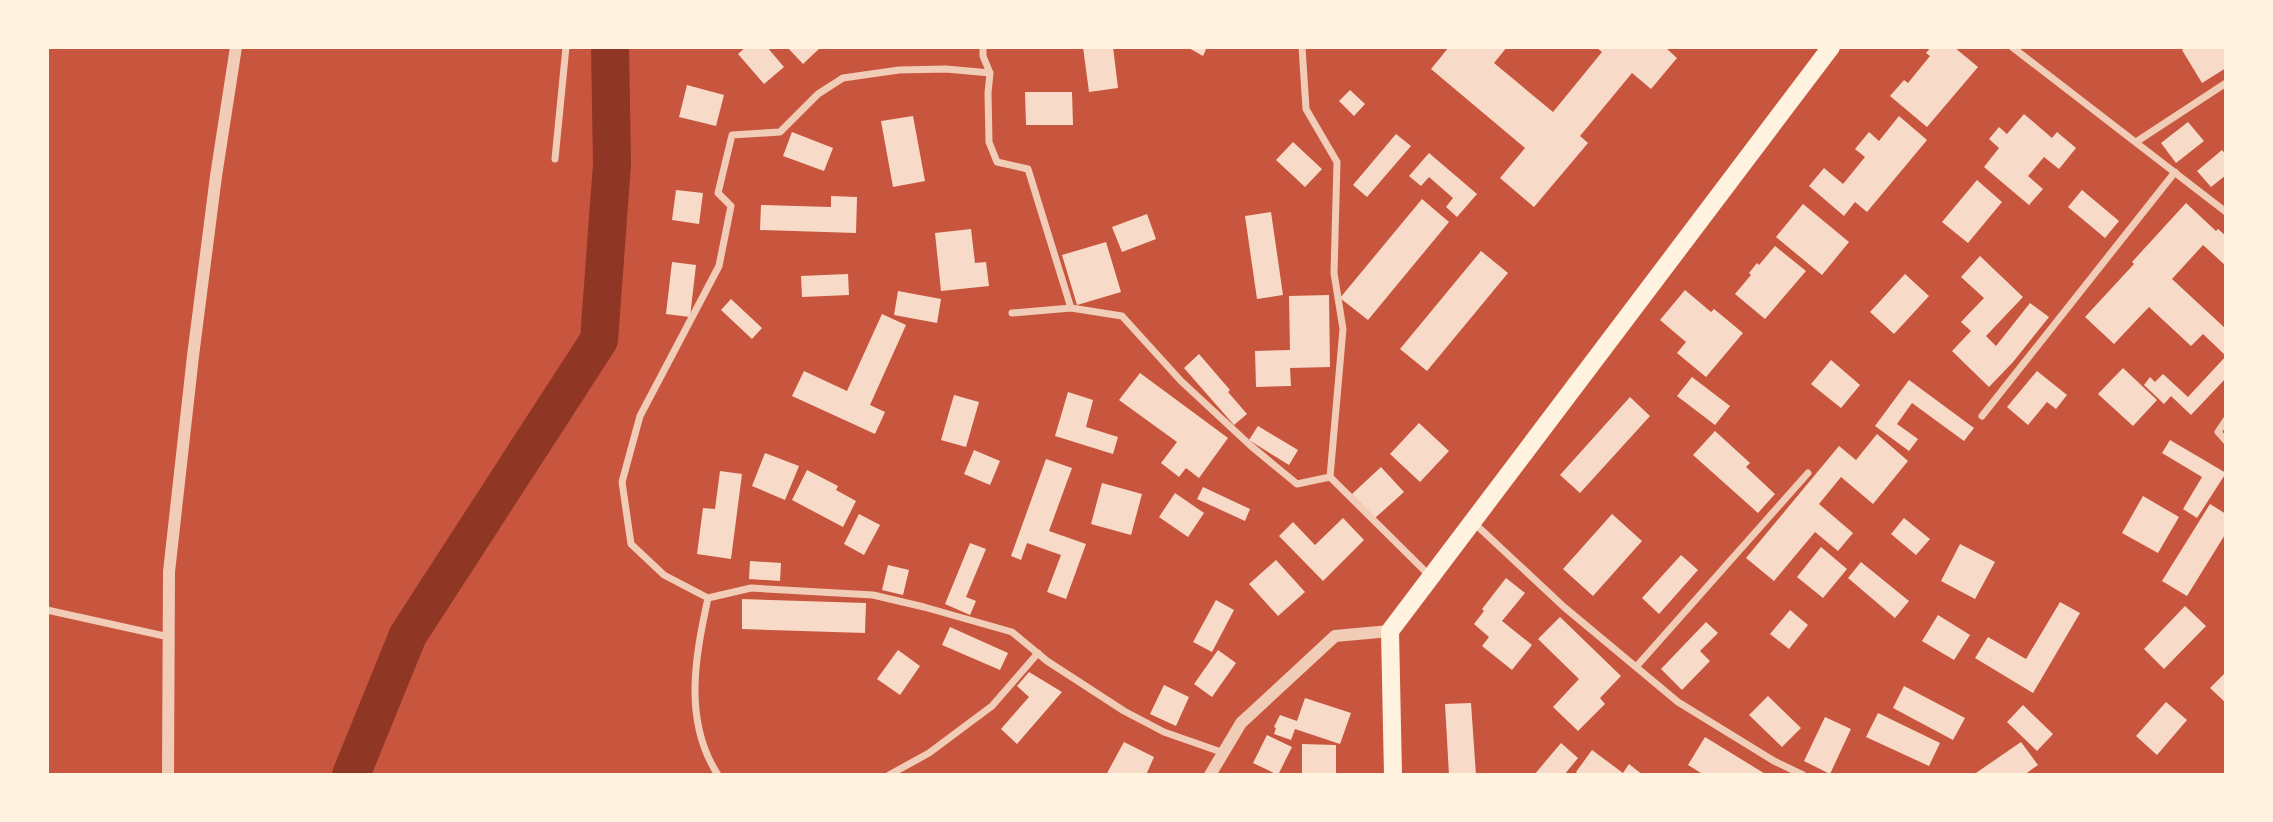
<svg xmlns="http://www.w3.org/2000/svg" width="2273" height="822" font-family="'Exo 2',sans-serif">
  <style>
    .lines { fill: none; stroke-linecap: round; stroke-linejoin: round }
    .river { stroke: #8f3625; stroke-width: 38 }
    .building { fill: #f7dbc8 }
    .minor { stroke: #f1ccb7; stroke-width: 7 }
    .tertiary { stroke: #f1ccb7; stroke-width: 12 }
    .primary { stroke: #fff3e0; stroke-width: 18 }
  </style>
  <rect width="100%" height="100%" fill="#c8553d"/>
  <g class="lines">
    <path class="river" d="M 351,775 L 408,635 L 599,340 L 612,164 L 610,47"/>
  </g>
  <path class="building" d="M 746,47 L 767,47 L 784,67 L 764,84 L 738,54 Z
    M 787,47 L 821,47 L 803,64 Z
    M 1083,47 L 1113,47 L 1118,88 L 1089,92 Z
    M 1187,47 L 1207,47 L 1203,56 Z
    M 1449,47 L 1507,47 L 1494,63 L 1553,112 L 1602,52 L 1596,47 L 1665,47 L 1677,58 L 1651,89 L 1632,73 L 1580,136 L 1588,143 L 1534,207 L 1500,178 L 1525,148 L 1431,69 Z
    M 1931,47 L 1954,47 L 1978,67 L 1927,127 L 1890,96 L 1904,80 L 1908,83 L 1930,56 L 1926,53 Z
    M 2186,47 L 2226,47 L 2226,68 L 2202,83 L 2182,50 Z
    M 687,85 L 724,95 L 716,126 L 679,117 Z
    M 1350,90 L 1365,104 L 1354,116 L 1339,101 Z
    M 1025,92 L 1072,92 L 1073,125 L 1026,125 Z
    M 2024,114 L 2052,138 L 2057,132 L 2076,148 L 2059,169 L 2044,157 L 2028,176 L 2043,189 L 2029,205 L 1984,167 L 1999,148 L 1989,139 L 1999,127 L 2007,134 Z
    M 913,116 L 925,181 L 893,187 L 881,121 Z
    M 1899,116 L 1927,140 L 1867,212 L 1855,202 L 1844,216 L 1809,186 L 1824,168 L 1843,184 L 1865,157 L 1855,149 L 1869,132 L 1879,141 Z
    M 2188,122 L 2204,141 L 2176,163 L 2161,143 Z
    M 792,132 L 833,148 L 824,171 L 783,156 Z
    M 1396,134 L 1411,146 L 1367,197 L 1353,185 Z
    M 1293,142 L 1322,169 L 1305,187 L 1276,160 Z
    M 2222,150 L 2226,155 L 2226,175 L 2211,187 L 2197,171 Z
    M 1429,153 L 1477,194 L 1457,217 L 1446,207 L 1453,198 L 1429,177 L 1421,186 L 1409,176 Z
    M 1977,180 L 2002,202 L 1968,243 L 1942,222 Z
    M 676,190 L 703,193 L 699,224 L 672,220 Z
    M 2082,190 L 2119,221 L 2105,238 L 2068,207 Z
    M 831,196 L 857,197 L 856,233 L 760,230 L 761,205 L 831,207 Z
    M 1422,199 L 1449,222 L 1368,320 L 1340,298 Z
    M 2186,203 L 2216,231 L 2218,229 L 2226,236 L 2226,266 L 2203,245 L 2172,279 L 2226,329 L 2226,356 L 2203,334 L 2191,346 L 2149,307 L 2114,344 L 2085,317 L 2134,264 L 2132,262 Z
    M 1803,204 L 1849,242 L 1822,275 L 1776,237 Z
    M 1271,212 L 1283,295 L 1257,299 L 1245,216 Z
    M 1147,214 L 1156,239 L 1122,252 L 1112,227 Z
    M 971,229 L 975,263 L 986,262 L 989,286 L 941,291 L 935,233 Z
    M 1106,242 L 1121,292 L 1077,305 L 1062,255 Z
    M 1775,246 L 1806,271 L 1765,319 L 1735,294 L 1751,275 L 1749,273 L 1757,263 L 1759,265 Z
    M 1481,251 L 1508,273 L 1427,371 L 1400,349 Z
    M 1980,256 L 2023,297 L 1986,336 L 1996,346 L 2030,303 L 2049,317 L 2013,362 L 1989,387 L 1952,351 L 1971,331 L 1961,322 L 1984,298 L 1961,277 Z
    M 672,262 L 696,265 L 690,317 L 666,314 Z
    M 848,274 L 849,295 L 802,297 L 801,276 Z
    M 1905,274 L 1929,296 L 1894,334 L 1870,312 Z
    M 1685,290 L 1711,312 L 1714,309 L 1743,333 L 1706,377 L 1677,353 L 1686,342 L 1660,320 Z
    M 898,291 L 941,299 L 937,323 L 894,315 Z
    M 1329,295 L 1330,367 L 1290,368 L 1291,386 L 1256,387 L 1255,351 L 1290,350 L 1289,296 Z
    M 731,299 L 762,328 L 752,339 L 721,310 Z
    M 882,314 L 906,325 L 870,405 L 885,412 L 875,434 L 792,396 L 804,371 L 847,391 Z
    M 1199,354 L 1230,390 L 1228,392 L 1247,414 L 1234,425 L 1184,368 Z
    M 2226,356 L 2226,378 L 2191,415 L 2171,396 L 2164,404 L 2144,385 L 2150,377 L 2155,382 L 2163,374 L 2188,397 Z
    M 1831,360 L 1860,385 L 1841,408 L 1811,384 Z
    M 2123,368 L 2157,400 L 2133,426 L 2098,394 Z
    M 2037,371 L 2067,395 L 2056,409 L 2047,402 L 2028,425 L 2007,407 Z
    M 1140,373 L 1228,438 L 1199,478 L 1186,468 L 1179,477 L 1161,463 L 1177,442 L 1119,400 Z
    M 1692,377 L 1730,406 L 1715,425 L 1677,396 Z
    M 1909,380 L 1974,428 L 1964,441 L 1912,403 L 1897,424 L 1918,439 L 1909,451 L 1875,426 Z
    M 1068,392 L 1093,400 L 1086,427 L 1118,437 L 1113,454 L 1055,436 Z
    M 954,395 L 979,402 L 966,447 L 941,440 Z
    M 1630,397 L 1650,416 L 1580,493 L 1560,475 Z
    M 1419,423 L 1449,451 L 1420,482 L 1390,454 Z
    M 1258,426 L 1298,450 L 1289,465 L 1249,440 Z
    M 1715,431 L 1750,463 L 1746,467 L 1775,494 L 1758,513 L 1693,455 Z
    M 1877,434 L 1908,461 L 1873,504 L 1841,477 L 1819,504 L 1853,533 L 1838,551 L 1815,532 L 1774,581 L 1746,558 L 1839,446 L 1856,460 Z
    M 2170,440 L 2226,473 L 2197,518 L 2183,509 L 2202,477 L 2162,453 Z
    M 974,450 L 1000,461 L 990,485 L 964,474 Z
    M 765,453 L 799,466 L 785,500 L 752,486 Z
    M 1046,459 L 1072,468 L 1049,531 L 1086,544 L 1066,599 L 1047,592 L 1061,555 L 1027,543 L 1021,560 L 1011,556 Z
    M 1381,467 L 1404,492 L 1375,518 L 1352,494 Z
    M 807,470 L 838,486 L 836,490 L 856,501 L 843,527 L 792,500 Z
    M 720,471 L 742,474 L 731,559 L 697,554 L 703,508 L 715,509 Z
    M 1102,483 L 1142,494 L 1131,535 L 1091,524 Z
    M 1203,487 L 1250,509 L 1245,521 L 1197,499 Z
    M 1175,493 L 1204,513 L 1188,537 L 1159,517 Z
    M 2143,496 L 2179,517 L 2158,553 L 2122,533 Z
    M 2210,504 L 2226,514 L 2226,533 L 2187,596 L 2162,581 Z
    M 859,514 L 880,525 L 864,555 L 844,544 Z
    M 1612,514 L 1642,541 L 1593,596 L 1563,569 Z
    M 1343,518 L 1364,540 L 1323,581 L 1279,536 L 1293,522 L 1315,545 Z
    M 1904,518 L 1930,539 L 1916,555 L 1891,534 Z
    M 970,543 L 986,549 L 966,597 L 976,601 L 970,615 L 945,604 Z
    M 1960,544 L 1995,562 L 1975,599 L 1941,581 Z
    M 1821,547 L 1847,569 L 1823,598 L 1797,577 Z
    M 1681,555 L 1698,570 L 1659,614 L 1642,598 Z
    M 1276,560 L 1305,592 L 1278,616 L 1249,584 Z
    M 750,561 L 781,563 L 780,581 L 749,579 Z
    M 1861,562 L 1909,601 L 1895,618 L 1848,578 Z
    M 888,565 L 909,570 L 903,595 L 882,590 Z
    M 1506,578 L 1525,593 L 1502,621 L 1532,645 L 1512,670 L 1482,646 L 1489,637 L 1474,624 L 1484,611 L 1482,609 Z
    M 742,599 L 866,603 L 865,633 L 742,629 Z
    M 1216,600 L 1234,610 L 1212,652 L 1193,642 Z
    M 2060,602 L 2080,613 L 2033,693 L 1975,658 L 1988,637 L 2026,659 Z
    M 2185,606 L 2206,626 L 2164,669 L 2144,649 Z
    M 1790,610 L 1808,625 L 1789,649 L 1770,634 Z
    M 1938,615 L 1970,635 L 1954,660 L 1922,641 Z
    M 1560,617 L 1621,676 L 1600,698 L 1605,704 L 1578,731 L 1553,707 L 1579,679 L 1538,639 Z
    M 1706,622 L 1718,633 L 1700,651 L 1710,661 L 1682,690 L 1661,669 Z
    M 950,627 L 1008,653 L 1000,670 L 942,645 Z
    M 898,650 L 920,666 L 900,695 L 877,679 Z
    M 1218,650 L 1236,663 L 1212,697 L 1194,684 Z
    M 1029,672 L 1062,692 L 1017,744 L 1001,729 L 1029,697 L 1017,686 Z
    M 2226,672 L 2226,703 L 2210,688 Z
    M 1164,685 L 1189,697 L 1176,726 L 1150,714 Z
    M 1904,686 L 1965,718 L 1953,740 L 1893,708 Z
    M 1768,696 L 1801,728 L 1782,747 L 1749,715 Z
    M 1305,698 L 1351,713 L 1340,744 L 1295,729 L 1291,740 L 1274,734 L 1276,728 L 1274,727 L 1280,715 L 1297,721 Z
    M 2166,702 L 2187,720 L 2157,755 L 2136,736 Z
    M 1471,703 L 1476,775 L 1449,775 L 1445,704 Z
    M 2023,705 L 2053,734 L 2037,751 L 2007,722 Z
    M 1878,713 L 1940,743 L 1929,766 L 1866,737 Z
    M 1825,717 L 1851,729 L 1830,774 L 1804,761 Z
    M 1267,735 L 1292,747 L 1278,775 L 1253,763 Z
    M 1705,737 L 1767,775 L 1704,775 L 1688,765 Z
    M 1124,742 L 1154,757 L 1146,775 L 1106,775 Z
    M 2021,742 L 2038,765 L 2024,775 L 1973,775 Z
    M 1561,743 L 1578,758 L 1564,775 L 1534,775 Z
    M 1302,744 L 1336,745 L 1336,775 L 1302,775 Z
    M 1592,750 L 1623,773 L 1629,764 L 1643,775 L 1579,775 L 1576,772 Z"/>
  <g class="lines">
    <path class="minor" d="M 983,47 L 983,56 L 990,73 L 988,93 L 989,142 L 997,162 L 1028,169 L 1071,308
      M 1302,47 L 1306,109 L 1337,162 L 1334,273 L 1343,329 L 1330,477
      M 2012,47 L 2226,212
      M 2136,142 L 2226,83
      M 555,159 L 566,47
      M 1012,313 L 1071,308 L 1122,316 L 1181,381 L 1251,446 L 1297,484 L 1330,477 L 1430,576
      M 1982,416 L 2175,172
      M 2226,420 L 2218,432 L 2226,441
      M 1473,522 L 1564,607 L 1678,702 L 1774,761 L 1803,775
      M 708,598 L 664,575 L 631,544 L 622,482 L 640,416 L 719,266 L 731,206 L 718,193 L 732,135 L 780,132 L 818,94 L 843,78 L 899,70 L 946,69 L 990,73
      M 47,610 L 169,637
      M 1636,667 L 1808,473
      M 718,775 C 683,721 695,658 708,598 L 751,588 L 873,595 L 924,607 L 1012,632 L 1047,661 L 1124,711 L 1164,732 L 1224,753
      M 889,775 L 929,753 L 992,706 L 1038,653"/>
    <path class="tertiary" d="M 168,775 L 169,572 L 193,356 L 216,176 L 236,47
      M 1210,775 L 1241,723 L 1335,636 L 1390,631"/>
    <path class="primary" d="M 1393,775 L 1390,631 L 1831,47"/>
  </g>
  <rect width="2273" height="822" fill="none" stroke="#fff3e0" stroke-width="98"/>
</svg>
